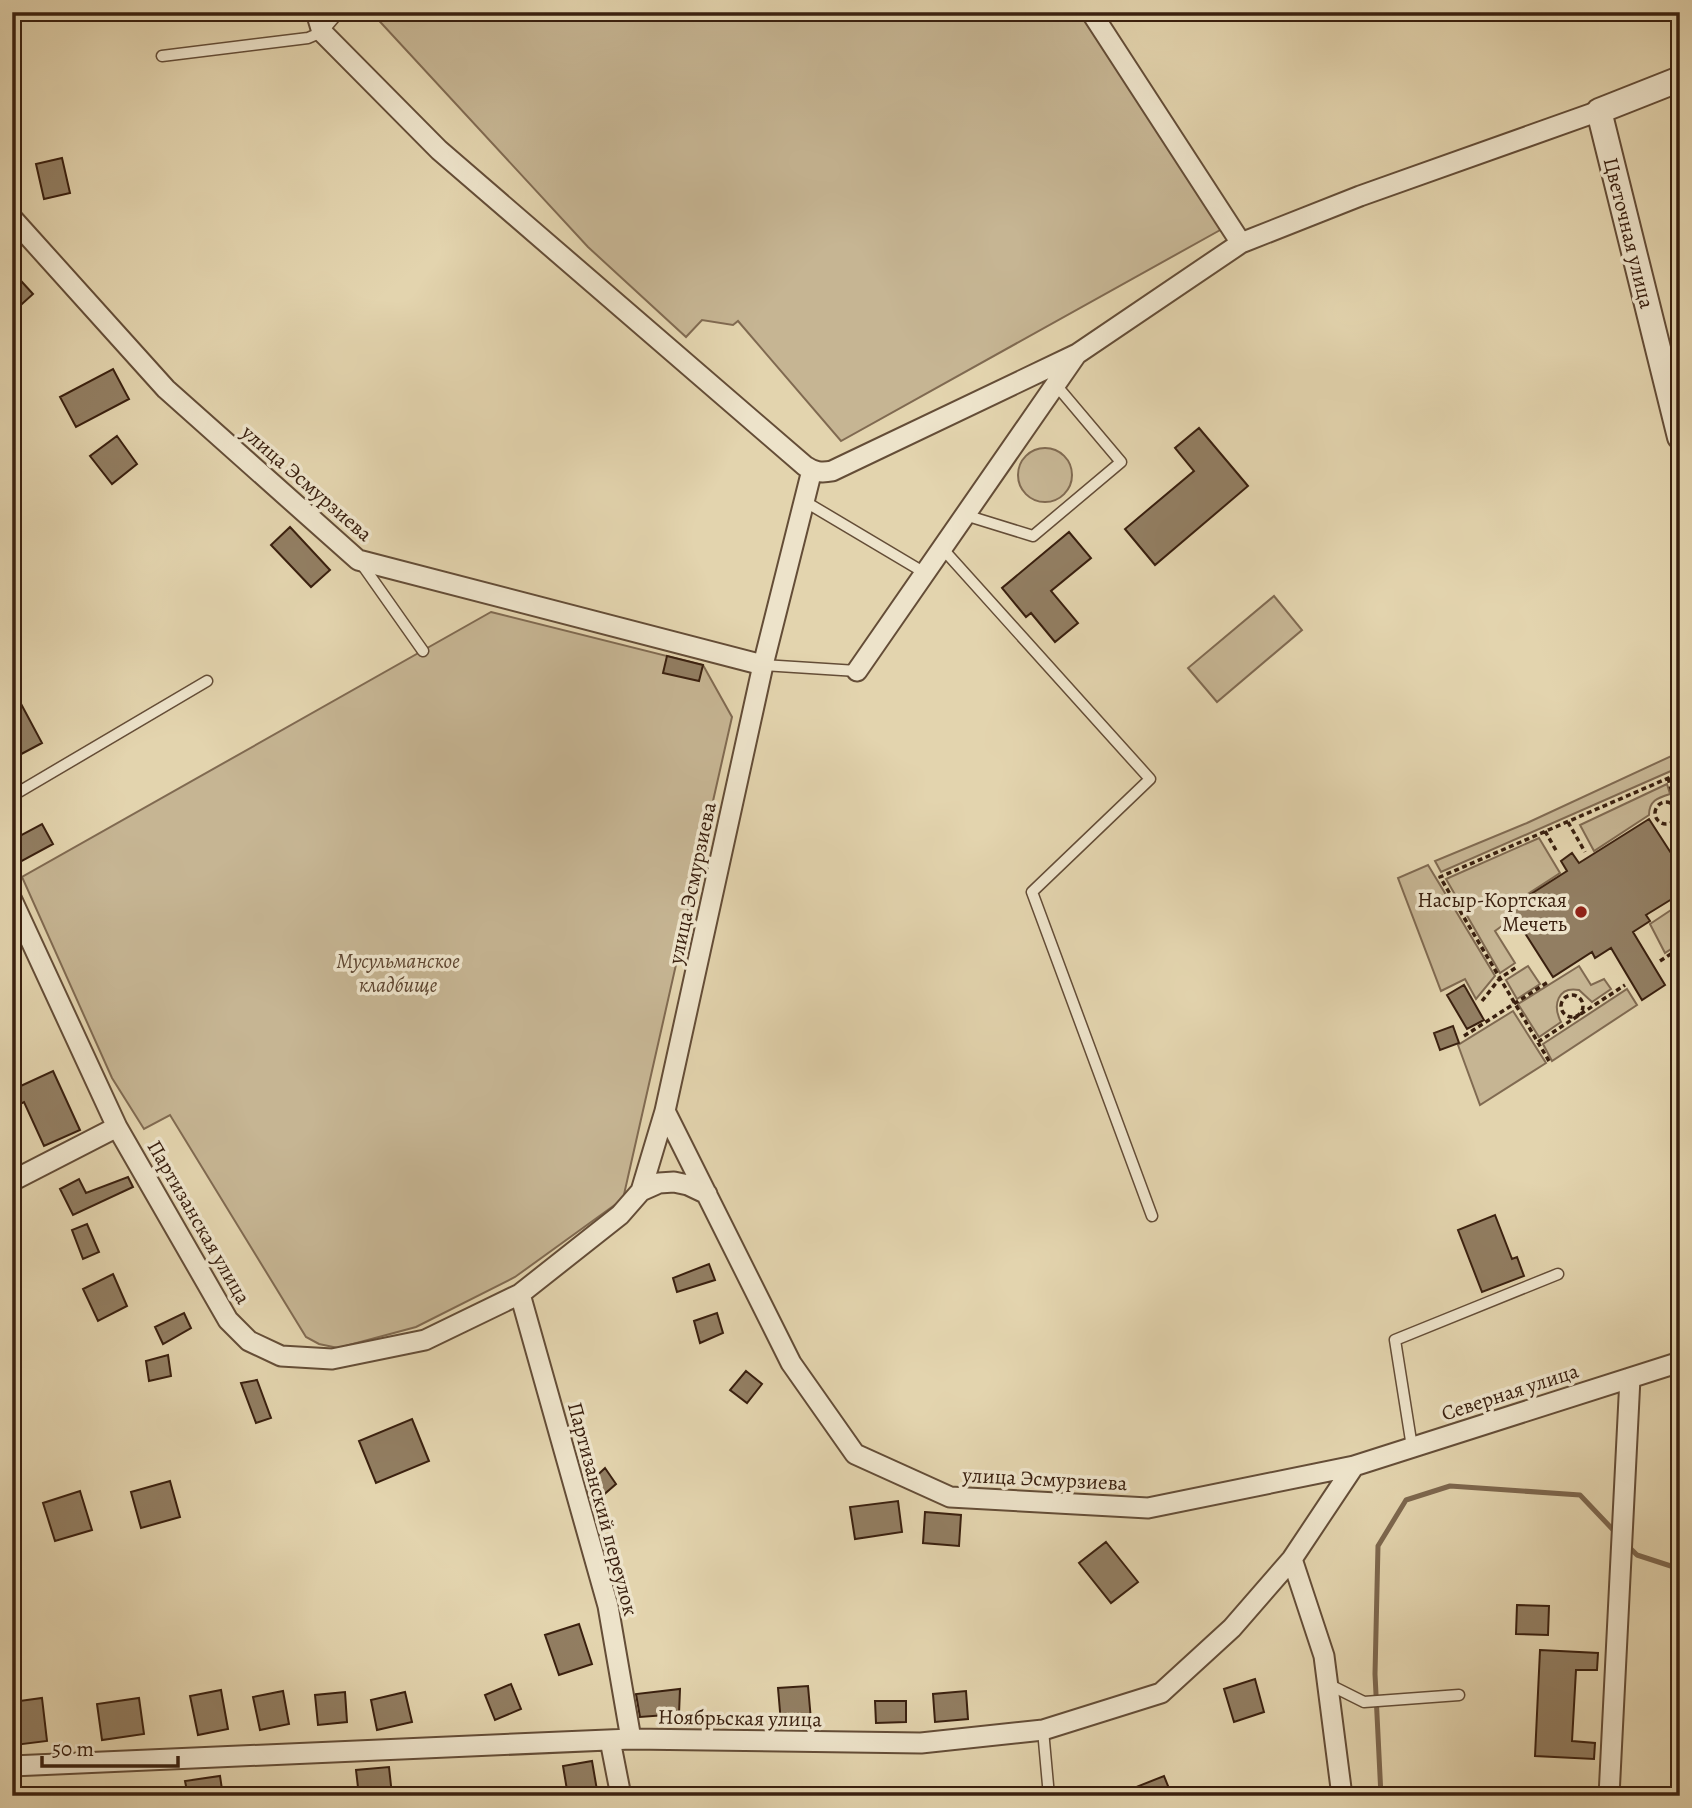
<svg xmlns="http://www.w3.org/2000/svg" width="1692" height="1808" font-family="Alegreya,serif">
  <style>
    .green { fill: #c6b593; stroke: #806a51; stroke-width: 2 }
    .lines { fill: none; stroke-linecap: round; stroke-linejoin: round }
    .stream { stroke: #7d674e; stroke-width: 5 }
    .building { fill: #927e62; stroke: #3a200f; stroke-width: 2 }
    .service-casing { stroke: #644d37; stroke-width: 13 }
    .minor-casing { stroke: #644d37; stroke-width: 23 }
    .tertiary-casing { stroke: #644d37; stroke-width: 28 }
    .path { stroke: #3a200f; stroke-width: 3.5; stroke-dasharray: 5 3.5; stroke-linecap: butt }
    .service { stroke: #ede3ca; stroke-width: 10 }
    .minor { stroke: #ede3ca; stroke-width: 19 }
    .tertiary { stroke: #ede3ca; stroke-width: 24 }
    .poi-dot { fill: #8f2418; stroke: #ede3ca; stroke-width: 2.5 }
    .labels { text-anchor: middle; dominant-baseline: central; stroke-width: 7; stroke-linejoin: round; paint-order: stroke }
    .street-label { font-size: 21px; fill: #3a200f; stroke: #ede3ca }
    .poi-label { font-size: 21px; fill: #3a200f; stroke: #ede3ca; text-anchor: end }
    .park-label { font-size: 21px; font-style: italic; fill: #5d4530; stroke: #ede3ca }
  </style>
  <rect width="100%" height="100%" fill="#e3d4ae"/>
  <filter id="stains"><feTurbulence type="fractalNoise" baseFrequency=".00286" numOctaves="4"/><feColorMatrix values="0 0 0 0 .2 0 0 0 0 .09 0 0 0 0 .02 0 0 0 .5 -.17"/></filter>
  <radialGradient id="worn" r=".72"><stop offset=".6" stop-color="#630" stop-opacity="0"/><stop offset="1" stop-color="#630" stop-opacity=".3"/></radialGradient>
  <path class="green" d="M 371,12 L 1079,12 L 1222,229 L 841,441 L 738,321 L 733,325 L 702,320 L 686,337 L 588,247 Z
    M1018 475a27 27 0 1 1 54 0a27 27 0 1 1-54 0Z
    M 1274,596 L 1302,630 L 1217,702 L 1188,668 Z
    M 491,612 L 703,665 L 732,717 L 623,1199 L 515,1277 L 416,1327 L 338,1348 L 319,1344 L 306,1337 L 170,1115 L 144,1129 L 112,1078 L 22,877 Z
    M 1680,752 L 1680,767 L 1441,872 L 1435,861 L 1527,823 Z
    M 1667,784 L 1670,794 C 1657,798 1649,801 1649,815 L 1594,851 L 1580,825 Z
    M 1539,838 L 1560,873 L 1508,907 L 1513,918 L 1495,931 L 1515,963 L 1500,973 L 1446,879 Z
    M 1428,865 L 1495,976 L 1476,999 L 1465,979 L 1441,991 L 1398,878 Z
    M 1680,904 L 1677,924 L 1680,943 L 1665,953 L 1650,924 Z
    M 1528,966 L 1540,984 L 1517,999 L 1506,980 Z
    M 1579,966 L 1591,985 L 1604,979 L 1611,989 L 1592,1002 L 1579,990 C 1558,986 1552,1005 1561,1022 L 1539,1037 L 1518,1004 Z
    M 1627,989 L 1637,1005 L 1552,1061 L 1543,1044 Z
    M 1513,1011 L 1546,1063 L 1480,1105 L 1458,1045 Z"/>
  <g class="lines">
    <path class="stream" d="M 1627,1545 L 1637,1555 L 1680,1569
      M 1381,1796 L 1375,1674 L 1378,1546 L 1406,1500 L 1450,1486 L 1580,1495 L 1618,1535"/>
  </g>
  <path class="building" d="M 62,158 L 70,193 L 44,199 L 36,164 Z
    M 12,271 L 33,294 L 12,313 Z
    M 113,369 L 129,399 L 76,427 L 60,397 Z
    M 1199,428 L 1248,486 L 1155,565 L 1125,529 L 1194,471 L 1175,448 Z
    M 117,436 L 137,464 L 112,484 L 90,456 Z
    M 290,527 L 330,570 L 311,587 L 271,545 Z
    M 1069,532 L 1091,558 L 1051,591 L 1078,623 L 1055,642 L 1031,613 L 1026,617 L 1002,588 Z
    M 667,656 L 703,665 L 699,681 L 663,673 Z
    M 12,687 L 42,743 L 12,759 Z
    M 1649,819 L 1680,867 L 1680,894 L 1646,915 L 1650,921 L 1633,932 L 1665,985 L 1642,1000 L 1611,948 L 1595,958 L 1592,952 L 1553,977 L 1509,908 L 1567,871 L 1561,861 L 1572,853 L 1579,863 Z
    M 42,824 L 53,844 L 20,862 L 12,847 L 12,840 Z
    M 1464,985 L 1484,1020 L 1467,1029 L 1447,995 Z
    M 1453,1026 L 1459,1043 L 1440,1050 L 1434,1033 Z
    M 53,1071 L 80,1130 L 44,1146 L 24,1102 L 12,1108 L 12,1090 Z
    M 128,1177 L 133,1187 L 73,1215 L 60,1189 L 79,1179 L 86,1193 Z
    M 1495,1215 L 1512,1259 L 1517,1257 L 1524,1276 L 1482,1292 L 1458,1230 Z
    M 87,1224 L 99,1252 L 83,1259 L 72,1230 Z
    M 709,1264 L 715,1280 L 677,1292 L 673,1278 Z
    M 113,1274 L 127,1306 L 98,1321 L 83,1289 Z
    M 184,1313 L 191,1328 L 163,1344 L 155,1327 Z
    M 717,1313 L 723,1333 L 700,1343 L 694,1321 Z
    M 168,1355 L 171,1376 L 149,1381 L 146,1361 Z
    M 746,1371 L 762,1384 L 747,1403 L 730,1390 Z
    M 257,1380 L 271,1418 L 256,1423 L 241,1383 Z
    M 412,1419 L 429,1461 L 376,1483 L 359,1441 Z
    M 605,1468 L 616,1484 L 592,1505 L 587,1485 Z
    M 170,1481 L 180,1517 L 141,1528 L 131,1492 Z
    M 80,1491 L 92,1530 L 55,1541 L 43,1503 Z
    M 898,1501 L 902,1532 L 855,1539 L 850,1507 Z
    M 925,1512 L 961,1515 L 959,1546 L 923,1543 Z
    M 1106,1542 L 1138,1582 L 1111,1603 L 1079,1563 Z
    M 1517,1605 L 1549,1606 L 1548,1635 L 1516,1634 Z
    M 579,1624 L 592,1664 L 559,1675 L 545,1635 Z
    M 1540,1650 L 1598,1653 L 1597,1670 L 1576,1670 L 1572,1741 L 1595,1743 L 1594,1759 L 1535,1756 Z
    M 1255,1679 L 1264,1712 L 1234,1722 L 1224,1689 Z
    M 511,1684 L 521,1709 L 495,1720 L 485,1695 Z
    M 808,1686 L 811,1720 L 781,1723 L 778,1688 Z
    M 680,1689 L 679,1714 L 640,1717 L 636,1694 Z
    M 221,1690 L 228,1729 L 198,1735 L 190,1696 Z
    M 283,1691 L 289,1724 L 260,1730 L 253,1697 Z
    M 966,1691 L 968,1719 L 935,1722 L 933,1694 Z
    M 345,1692 L 347,1722 L 318,1725 L 315,1695 Z
    M 405,1692 L 412,1722 L 377,1730 L 371,1700 Z
    M 42,1698 L 47,1741 L 15,1745 L 12,1702 Z
    M 139,1698 L 144,1734 L 102,1740 L 97,1704 Z
    M 875,1701 L 906,1701 L 906,1722 L 876,1723 Z
    M 592,1761 L 598,1796 L 568,1796 L 563,1766 Z
    M 389,1767 L 392,1795 L 359,1796 L 356,1770 Z
    M 220,1776 L 223,1796 L 188,1796 L 185,1781 Z
    M 1164,1776 L 1172,1796 L 1117,1796 L 1116,1795 Z"/>
  <g class="lines">
    <g class="service-casing">
      <path id="service" d="M 162,56 L 308,38 L 322,32 L 339,12
        M 804,501 L 925,573
        M 965,515 L 1033,536 L 1121,462 L 1056,385
        M 942,548 L 1150,779 L 1032,892 L 1152,1216
        M 361,563 L 423,651
        M 763,665 L 857,671
        M 12,796 L 207,681
        M 1412,1447 L 1395,1340 L 1558,1274
        M 1328,1684 L 1364,1702 L 1459,1695
        M 1043,1730 L 1049,1796"/>
    </g>
    <g class="minor-casing">
      <path id="minor" d="M 316,12 L 322,32 L 439,150 L 805,466 C 814,472 821,473 832,471 L 1077,354 L 1241,243 L 1360,196 L 1599,111
        M 1091,12 L 1241,243
        M 12,218 L 166,389 L 358,560 L 763,665
        M 812,470 L 763,665 L 665,1111 L 791,1363 L 855,1454 L 950,1497 L 1148,1508 L 1354,1466 L 1680,1362
        M 857,671 L 1076,355
        M 12,900 L 117,1127 L 228,1320 L 249,1341 L 281,1356 L 332,1359 L 425,1340 L 520,1294 L 620,1215 L 641,1191 L 659,1183 L 674,1182 L 688,1185 L 707,1194
        M 12,1181 L 117,1127
        M 641,1191 L 665,1111
        M 520,1294 L 608,1606 L 631,1739
        M 1292,1559 L 1324,1656 L 1342,1796
        M 610,1740 L 621,1796
        M 12,1766 L 631,1739 L 921,1743 L 1043,1730 L 1161,1693 L 1232,1628 L 1292,1559 L 1354,1466
        M 1609,1796 L 1630,1378"/>
    </g>
    <g class="tertiary-casing">
      <path id="tertiary" d="M 1680,79 L 1599,111 L 1680,437"/>
    </g>
    <path class="path" d="M 1668,778 L 1676,807
      M1655 813a11 11 0 1 1 22 0a11 11 0 1 1-22 0Z
      M 1568,822 L 1585,852
      M 1545,831 L 1557,852
      M 1660,961 L 1680,948
      M1561 1006a11 11 0 1 1 22 0a11 11 0 1 1-22 0Z
      M 1482,1001 L 1500,978 L 1517,967
      M 1464,1036 L 1548,982
      M 1538,1042 L 1625,985
      M 1549,1061 L 1440,877 L 1680,773"/>
    <use href="#service" class="service"/>
    <use href="#minor" class="minor"/>
    <use href="#tertiary" class="tertiary"/>
  </g>
  <circle class="poi-dot" cx="1581" cy="912" r="7"/>
  <g class="labels">
    <g class="street-label">
      <text transform="translate(1629 233) rotate(76)">Цветочная улица</text>
      <text transform="translate(307 483) rotate(41)">улица Эсмурзиева</text>
      <text transform="translate(692 883) rotate(-78)">улица Эсмурзиева</text>
      <text transform="translate(199 1222) rotate(60)">Партизанская улица</text>
      <text transform="translate(1510 1392) rotate(-18)">Северная улица</text>
      <text transform="translate(1045 1479) rotate(3)">улица Эсмурзиева</text>
      <text transform="translate(603 1509) rotate(75)">Партизанский переулок</text>
      <text transform="translate(740 1718) rotate(1)">Ноябрьская улица</text>
    </g>
    <g class="poi-label">
      <text x="1567" y="900">Насыр-Кортская<tspan x="1567" dy="24">Мечеть</tspan></text>
    </g>
    <g class="park-label">
      <text x="398" y="961">Мусульманское<tspan x="398" dy="24">кладбище</tspan></text>
    </g>
  </g>
  <rect width="1692" height="1808" fill="none" stroke="#e3d4ae" stroke-width="42"/>
  <rect x="14" y="14" width="1664" height="1780" fill="none" stroke="#3a200f" stroke-width="3.5"/>
  <rect x="21" y="21" width="1650" height="1766" fill="none" stroke="#3a200f" stroke-width="2"/>
  <path d="M42 1756v10h136v-10" fill="none" stroke="#3a200f" stroke-width="3.5"/>
  <text x="52" y="1756" font-size="21" fill="#3a200f" stroke="#ede3ca" stroke-width="5" paint-order="stroke">50 m</text>
  <rect width="100%" height="100%" filter="url(#stains)"/>
  <rect width="100%" height="100%" fill="url(#worn)"/>
</svg>
